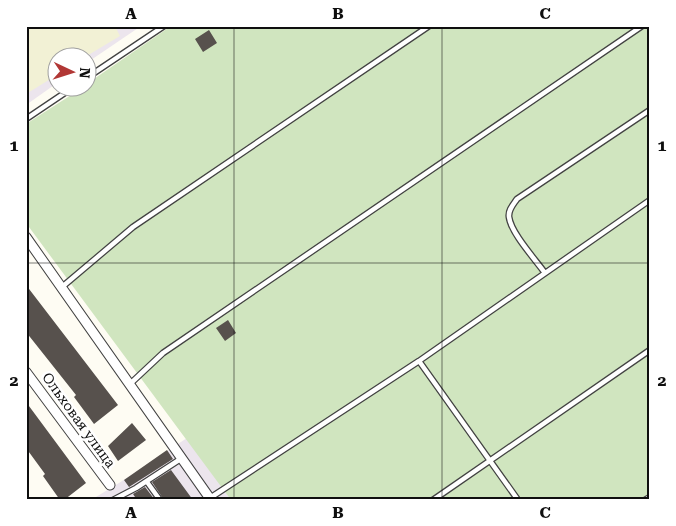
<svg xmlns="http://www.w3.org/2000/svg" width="676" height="526" font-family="'Roboto Serif',serif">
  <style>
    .industrial { fill: #ece5ed }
    .farmland { fill: #f2f1d5 }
    .green { fill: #d0e5bf }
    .building { fill: #57514d }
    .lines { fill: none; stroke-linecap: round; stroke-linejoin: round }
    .service-casing { stroke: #424242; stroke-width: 7 }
    .minor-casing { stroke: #424242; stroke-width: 11 }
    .service { stroke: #fff; stroke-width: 4.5 }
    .minor { stroke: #fff; stroke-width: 9 }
    .grid { fill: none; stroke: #0f0f0f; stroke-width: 1; stroke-opacity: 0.55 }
    .labels { text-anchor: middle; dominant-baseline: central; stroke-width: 5; stroke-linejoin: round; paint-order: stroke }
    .street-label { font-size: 14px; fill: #0f0f0f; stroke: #fff }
    .neatline { fill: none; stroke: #0f0f0f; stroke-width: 2 }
    .grid-label { font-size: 16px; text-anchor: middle; font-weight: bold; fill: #0f0f0f }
  </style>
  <rect width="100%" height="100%" fill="#fefcf3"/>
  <path class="industrial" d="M 26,26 L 141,26 L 88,62 L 88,58 L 58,58 L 57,83 L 26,105 Z
    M 187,438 L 231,500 L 91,500 L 119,483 Z"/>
  <path class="farmland" d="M 26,26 L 115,26 L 120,36 L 85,57 L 58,58 L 57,75 L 26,94 Z"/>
  <path class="green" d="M 171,26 L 650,26 L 650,500 L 231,500 L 26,223 L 26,124 L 82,88 L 88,88 L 88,83 Z"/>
  <path class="building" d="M 209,30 L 217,43 L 203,52 L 195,39 Z
    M 26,285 L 118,405 L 94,424 L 74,397 L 76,395 L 26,332 Z
    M 228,320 L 236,333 L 225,341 L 216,328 Z
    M 26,402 L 86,483 L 64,500 L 60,500 L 43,476 L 45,474 L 26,448 Z
    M 132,423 L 146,440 L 118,461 L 108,446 Z
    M 167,450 L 173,459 L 129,487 L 124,480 Z
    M 171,470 L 193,500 L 164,500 L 152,482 Z
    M 145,487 L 155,500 L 137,500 L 133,494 Z"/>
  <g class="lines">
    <g class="service-casing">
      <path id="service" d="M 88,77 L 164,26
        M 26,119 L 72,88
        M 545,273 C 535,259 511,233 509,217 C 508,210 513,205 517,199 L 650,110
        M 62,287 L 133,227 L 429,26
        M 419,361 L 518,500
        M 130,384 L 163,353 L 642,26
        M 147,482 L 160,500
        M 210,498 L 419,361 L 650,200
        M 113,500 L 136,488 L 182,458
        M 433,500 L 650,350
        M 645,500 L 650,497"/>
    </g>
    <g class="minor-casing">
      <path id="minor" d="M 26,237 L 211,500
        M 26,372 L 110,485"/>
    </g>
    <use href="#service" class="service"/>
    <use href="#minor" class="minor"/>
  </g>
  <path class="grid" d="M 234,26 L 234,500M 442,26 L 442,500M 26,263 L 650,263"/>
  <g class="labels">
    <g class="street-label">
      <text transform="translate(79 420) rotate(54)">Ольховая улица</text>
    </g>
  </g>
  <rect width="676" height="526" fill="none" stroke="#ffffff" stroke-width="55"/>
  <g transform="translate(72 72) rotate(94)"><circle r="24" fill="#ffffff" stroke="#9f9f9f"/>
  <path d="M0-4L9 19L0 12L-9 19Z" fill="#b13735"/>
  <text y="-8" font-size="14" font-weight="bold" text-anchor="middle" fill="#0f0f0f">N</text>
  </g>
  <rect x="28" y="28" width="620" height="470" class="neatline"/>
  <g class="grid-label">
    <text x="131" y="19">A</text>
    <text x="338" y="19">B</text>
    <text x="545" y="19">C</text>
    <text x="14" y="151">1</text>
    <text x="662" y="151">1</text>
    <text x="14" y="386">2</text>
    <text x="662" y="386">2</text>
    <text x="131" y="518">A</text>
    <text x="338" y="518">B</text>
    <text x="545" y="518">C</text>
  </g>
</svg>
